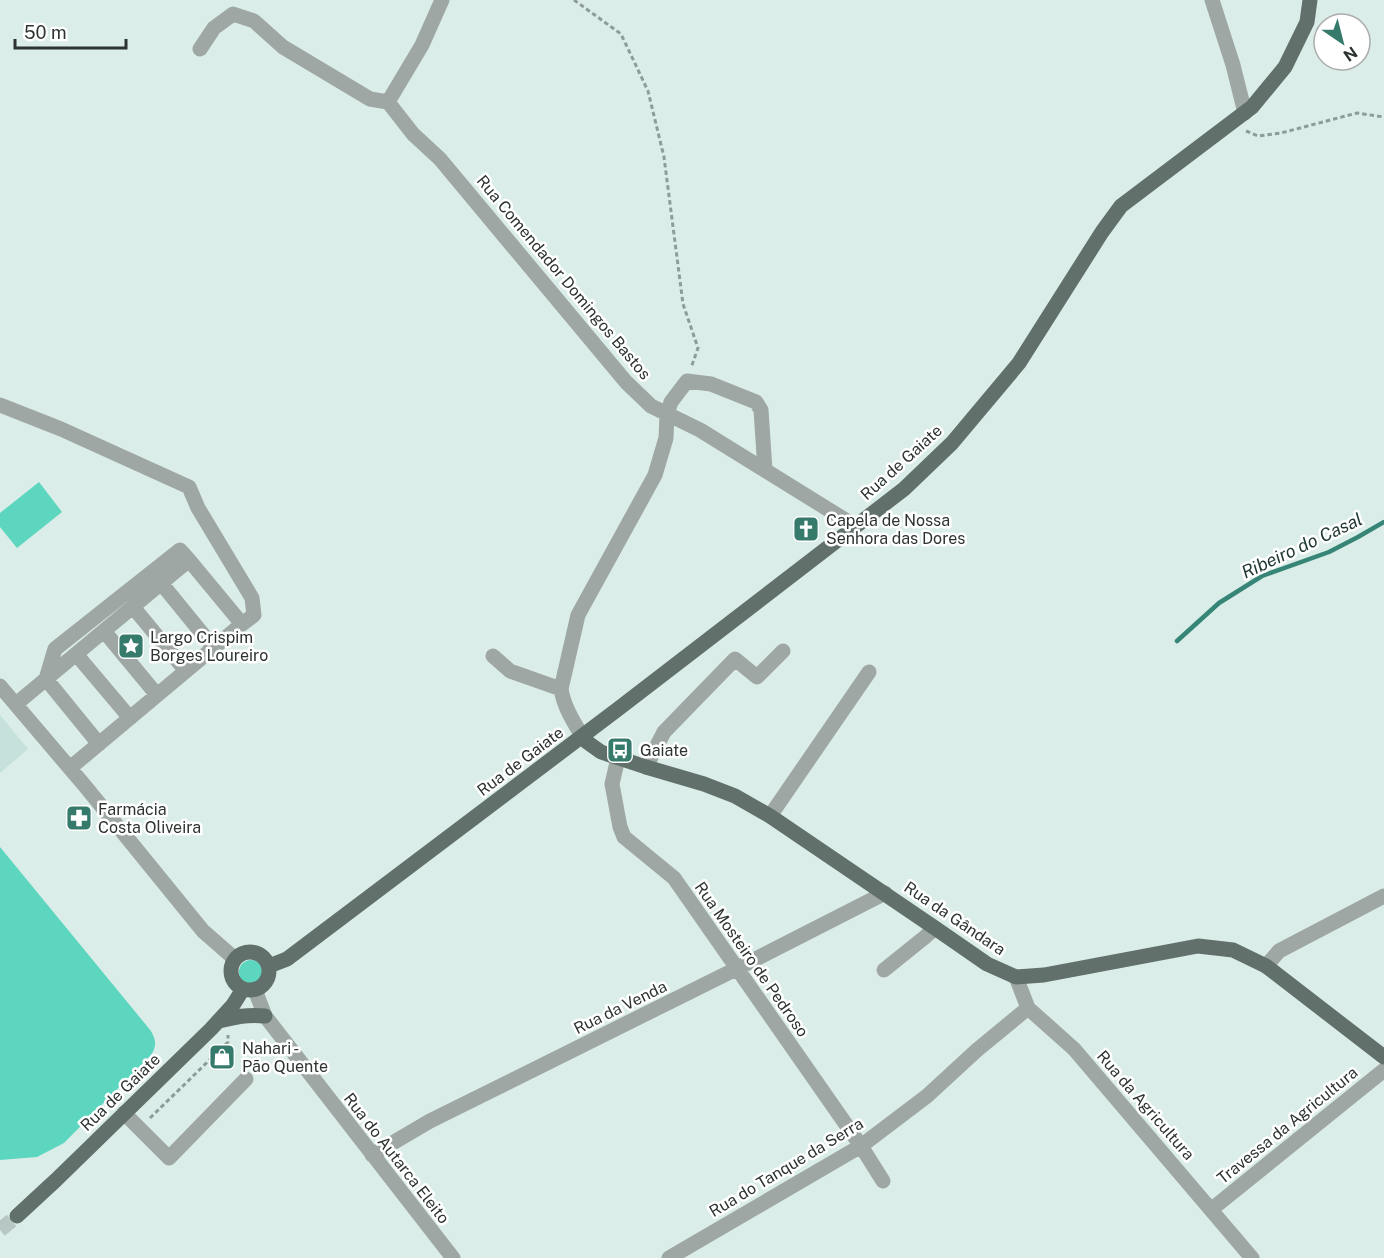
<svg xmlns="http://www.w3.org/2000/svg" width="1384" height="1258" font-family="'Public Sans',sans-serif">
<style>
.built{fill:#c6e1db}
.green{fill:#5dd6bf}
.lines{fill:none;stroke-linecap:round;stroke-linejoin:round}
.stream{stroke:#368577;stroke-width:4.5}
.major-tunnel{stroke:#b7c8c4;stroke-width:15;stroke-dasharray:15 8;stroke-linecap:butt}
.path{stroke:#8e9c99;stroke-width:3;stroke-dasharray:4.5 3;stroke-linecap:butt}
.minor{stroke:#9fa7a4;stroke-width:15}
.major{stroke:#62706c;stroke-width:15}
.labels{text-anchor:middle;stroke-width:5;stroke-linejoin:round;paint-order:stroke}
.street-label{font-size:16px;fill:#2c3332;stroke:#fff}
.poi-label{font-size:16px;fill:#2c3332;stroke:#fff;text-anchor:start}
.water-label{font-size:18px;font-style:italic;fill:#223a35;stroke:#fff}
</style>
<rect width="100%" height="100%" fill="#daede8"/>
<!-- built -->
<path class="built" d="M0,715l28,34 -28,24z"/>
<!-- green -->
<path class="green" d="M39,482l23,30 -45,36 -17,-21v-14z
M0,847l151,184c5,9 6,15 0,24l-87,88 -27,14 -37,3z
M239 972a12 12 0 1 1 24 0a12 12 0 1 1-24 0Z"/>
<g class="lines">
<!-- stream -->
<path class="stream" d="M1177,641l42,-38 43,-27 67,-24 29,-15 26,-15"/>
<!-- major-tunnel -->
<path class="major-tunnel" d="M0,1230l17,-14"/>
<!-- path -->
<path class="path" d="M574,0l47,34 27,57 16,66 19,147 15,44 -7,20
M1246,131l12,5 23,-3 76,-20 27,4
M150,1118l78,-76v-7"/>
<!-- minor -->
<path class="minor" d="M1212,0l21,65 12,48
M200,49l14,-21 19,-14 21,7 29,26 87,52 18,3
M388,102l25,32 27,25 186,223 25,24 49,24 155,96
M388,102l34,-57 20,-45
M0,405l61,24 128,58 9,21 54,90 2,17 -12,9
M161,583l53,65
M133,607l53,64
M104,631l53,64
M76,654l54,64
M493,656l17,15 51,18
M0,686l85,100 118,145 32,28
M16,704l173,-144 53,64 -172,144
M582,736c-9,-15 -18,-29 -21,-47l17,-74 77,-140 11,-37 1,-24 4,-12 16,-21 24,3 45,18 5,8 4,60
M99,744l-53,-65 9,-30 125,-99 9,10
M618,758l-6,26 8,43 4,10 50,41 187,268 22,35
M646,767l18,-35 71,-73 22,18 26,-26
M770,816l99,-144
M1266,966l13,-15 105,-55
M884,970l41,-33 10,-9
M1016,977l12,31 46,41 178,209
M255,990l10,26 188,242
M124,1113l45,45 77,-79
M372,1155l58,-34 306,-152 149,-76
M1212,1209l172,-139
M669,1258l192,-112 66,-50 50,-46 51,-42"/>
<!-- major -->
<path class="major" d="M582,736l5,6 14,10 45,15 58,17 31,12 35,20 165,112 52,36 29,13 28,-2 154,-29 35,4 33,16 118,91
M231 971a19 19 0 1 1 38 0a19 19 0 1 1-38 0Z
M269,966l18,-7 331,-250 286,-220 48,-46 67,-80 83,-131 19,-26 131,-99 33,-40 22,-45 3,-22
M219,1021c16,-4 29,-7 46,-5
M17,1216l39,-36 155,-151 22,-24 10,-16"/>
</g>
<!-- icons -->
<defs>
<symbol id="church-square" viewBox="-11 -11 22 22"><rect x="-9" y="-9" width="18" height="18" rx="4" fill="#367a6c" stroke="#fff"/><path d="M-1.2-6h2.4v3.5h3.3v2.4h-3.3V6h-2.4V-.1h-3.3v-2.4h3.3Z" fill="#fff"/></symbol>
<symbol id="sight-square" viewBox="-11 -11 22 22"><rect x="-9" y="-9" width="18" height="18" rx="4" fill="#367a6c" stroke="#fff"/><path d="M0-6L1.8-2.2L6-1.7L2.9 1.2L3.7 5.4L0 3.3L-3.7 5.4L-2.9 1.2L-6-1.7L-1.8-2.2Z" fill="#fff"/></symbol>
<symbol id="bus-square" viewBox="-11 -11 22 22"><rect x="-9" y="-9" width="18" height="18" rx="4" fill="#367a6c" stroke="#fff"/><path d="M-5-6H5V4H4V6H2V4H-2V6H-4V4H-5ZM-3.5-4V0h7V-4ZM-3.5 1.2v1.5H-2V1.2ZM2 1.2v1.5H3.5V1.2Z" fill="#fff"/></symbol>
<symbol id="pharmacy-square" viewBox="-11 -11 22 22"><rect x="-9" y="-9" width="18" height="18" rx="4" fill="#367a6c" stroke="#fff"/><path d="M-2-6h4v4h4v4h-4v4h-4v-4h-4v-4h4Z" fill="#fff"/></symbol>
<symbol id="shop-square" viewBox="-11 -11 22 22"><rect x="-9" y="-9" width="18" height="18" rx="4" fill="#367a6c" stroke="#fff"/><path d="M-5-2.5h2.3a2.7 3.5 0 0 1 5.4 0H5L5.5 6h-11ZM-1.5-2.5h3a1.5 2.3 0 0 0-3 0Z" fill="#fff"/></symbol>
</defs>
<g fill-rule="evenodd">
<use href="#church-square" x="791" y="514" width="30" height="30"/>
<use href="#sight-square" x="116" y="631" width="30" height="30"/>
<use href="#bus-square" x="605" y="735" width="30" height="30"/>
<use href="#pharmacy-square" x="64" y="803" width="30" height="30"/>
<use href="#shop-square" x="207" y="1042" width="30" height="30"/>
</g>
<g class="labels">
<!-- street labels -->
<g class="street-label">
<text transform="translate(564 277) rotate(50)" y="6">Rua Comendador Domingos Bastos</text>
<text transform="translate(901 462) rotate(-42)" y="6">Rua de Gaiate</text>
<text transform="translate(520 761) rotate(-37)" y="6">Rua de Gaiate</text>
<text transform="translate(955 918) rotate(34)" y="6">Rua da Gândara</text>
<text transform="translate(752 959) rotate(55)" y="6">Rua Mosteiro de Pedroso</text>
<text transform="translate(620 1007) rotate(-26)" y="6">Rua da Venda</text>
<text transform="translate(120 1092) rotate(-44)" y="6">Rua de Gaiate</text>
<text transform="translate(1146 1105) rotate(49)" y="6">Rua da Agricultura</text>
<text transform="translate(1287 1125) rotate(-39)" y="6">Travessa da Agricultura</text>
<text transform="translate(397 1158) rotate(52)" y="6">Rua do Autarca Eleito</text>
<text transform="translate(786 1167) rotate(-31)" y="6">Rua do Tanque da Serra</text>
</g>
<!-- poi labels -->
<g class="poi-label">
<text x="826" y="526">Capela de Nossa<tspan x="826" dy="18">Senhora das Dores</tspan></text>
<text x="150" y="643">Largo Crispim<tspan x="150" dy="18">Borges Loureiro</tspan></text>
<text x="640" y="756">Gaiate</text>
<text x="98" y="815">Farmácia<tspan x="98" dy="18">Costa Oliveira</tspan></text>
<text x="242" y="1054">Nahari -<tspan x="242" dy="18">Pão Quente</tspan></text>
</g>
<!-- water labels -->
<g class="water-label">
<text transform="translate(1302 546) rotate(-25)" y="6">Ribeiro do Casal</text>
</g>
</g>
<!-- north arrow -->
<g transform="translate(1342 42) rotate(145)"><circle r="28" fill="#ffffff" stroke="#abadad" stroke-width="1.5"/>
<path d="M0-4.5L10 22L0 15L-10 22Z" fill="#367a6c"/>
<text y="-9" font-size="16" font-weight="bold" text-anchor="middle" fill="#2c3332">N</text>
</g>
<!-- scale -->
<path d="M15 39v9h111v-9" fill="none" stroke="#2c3332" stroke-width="3"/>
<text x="24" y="39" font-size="18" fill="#2c3332" stroke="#ffffff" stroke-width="4.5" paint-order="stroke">50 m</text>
</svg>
